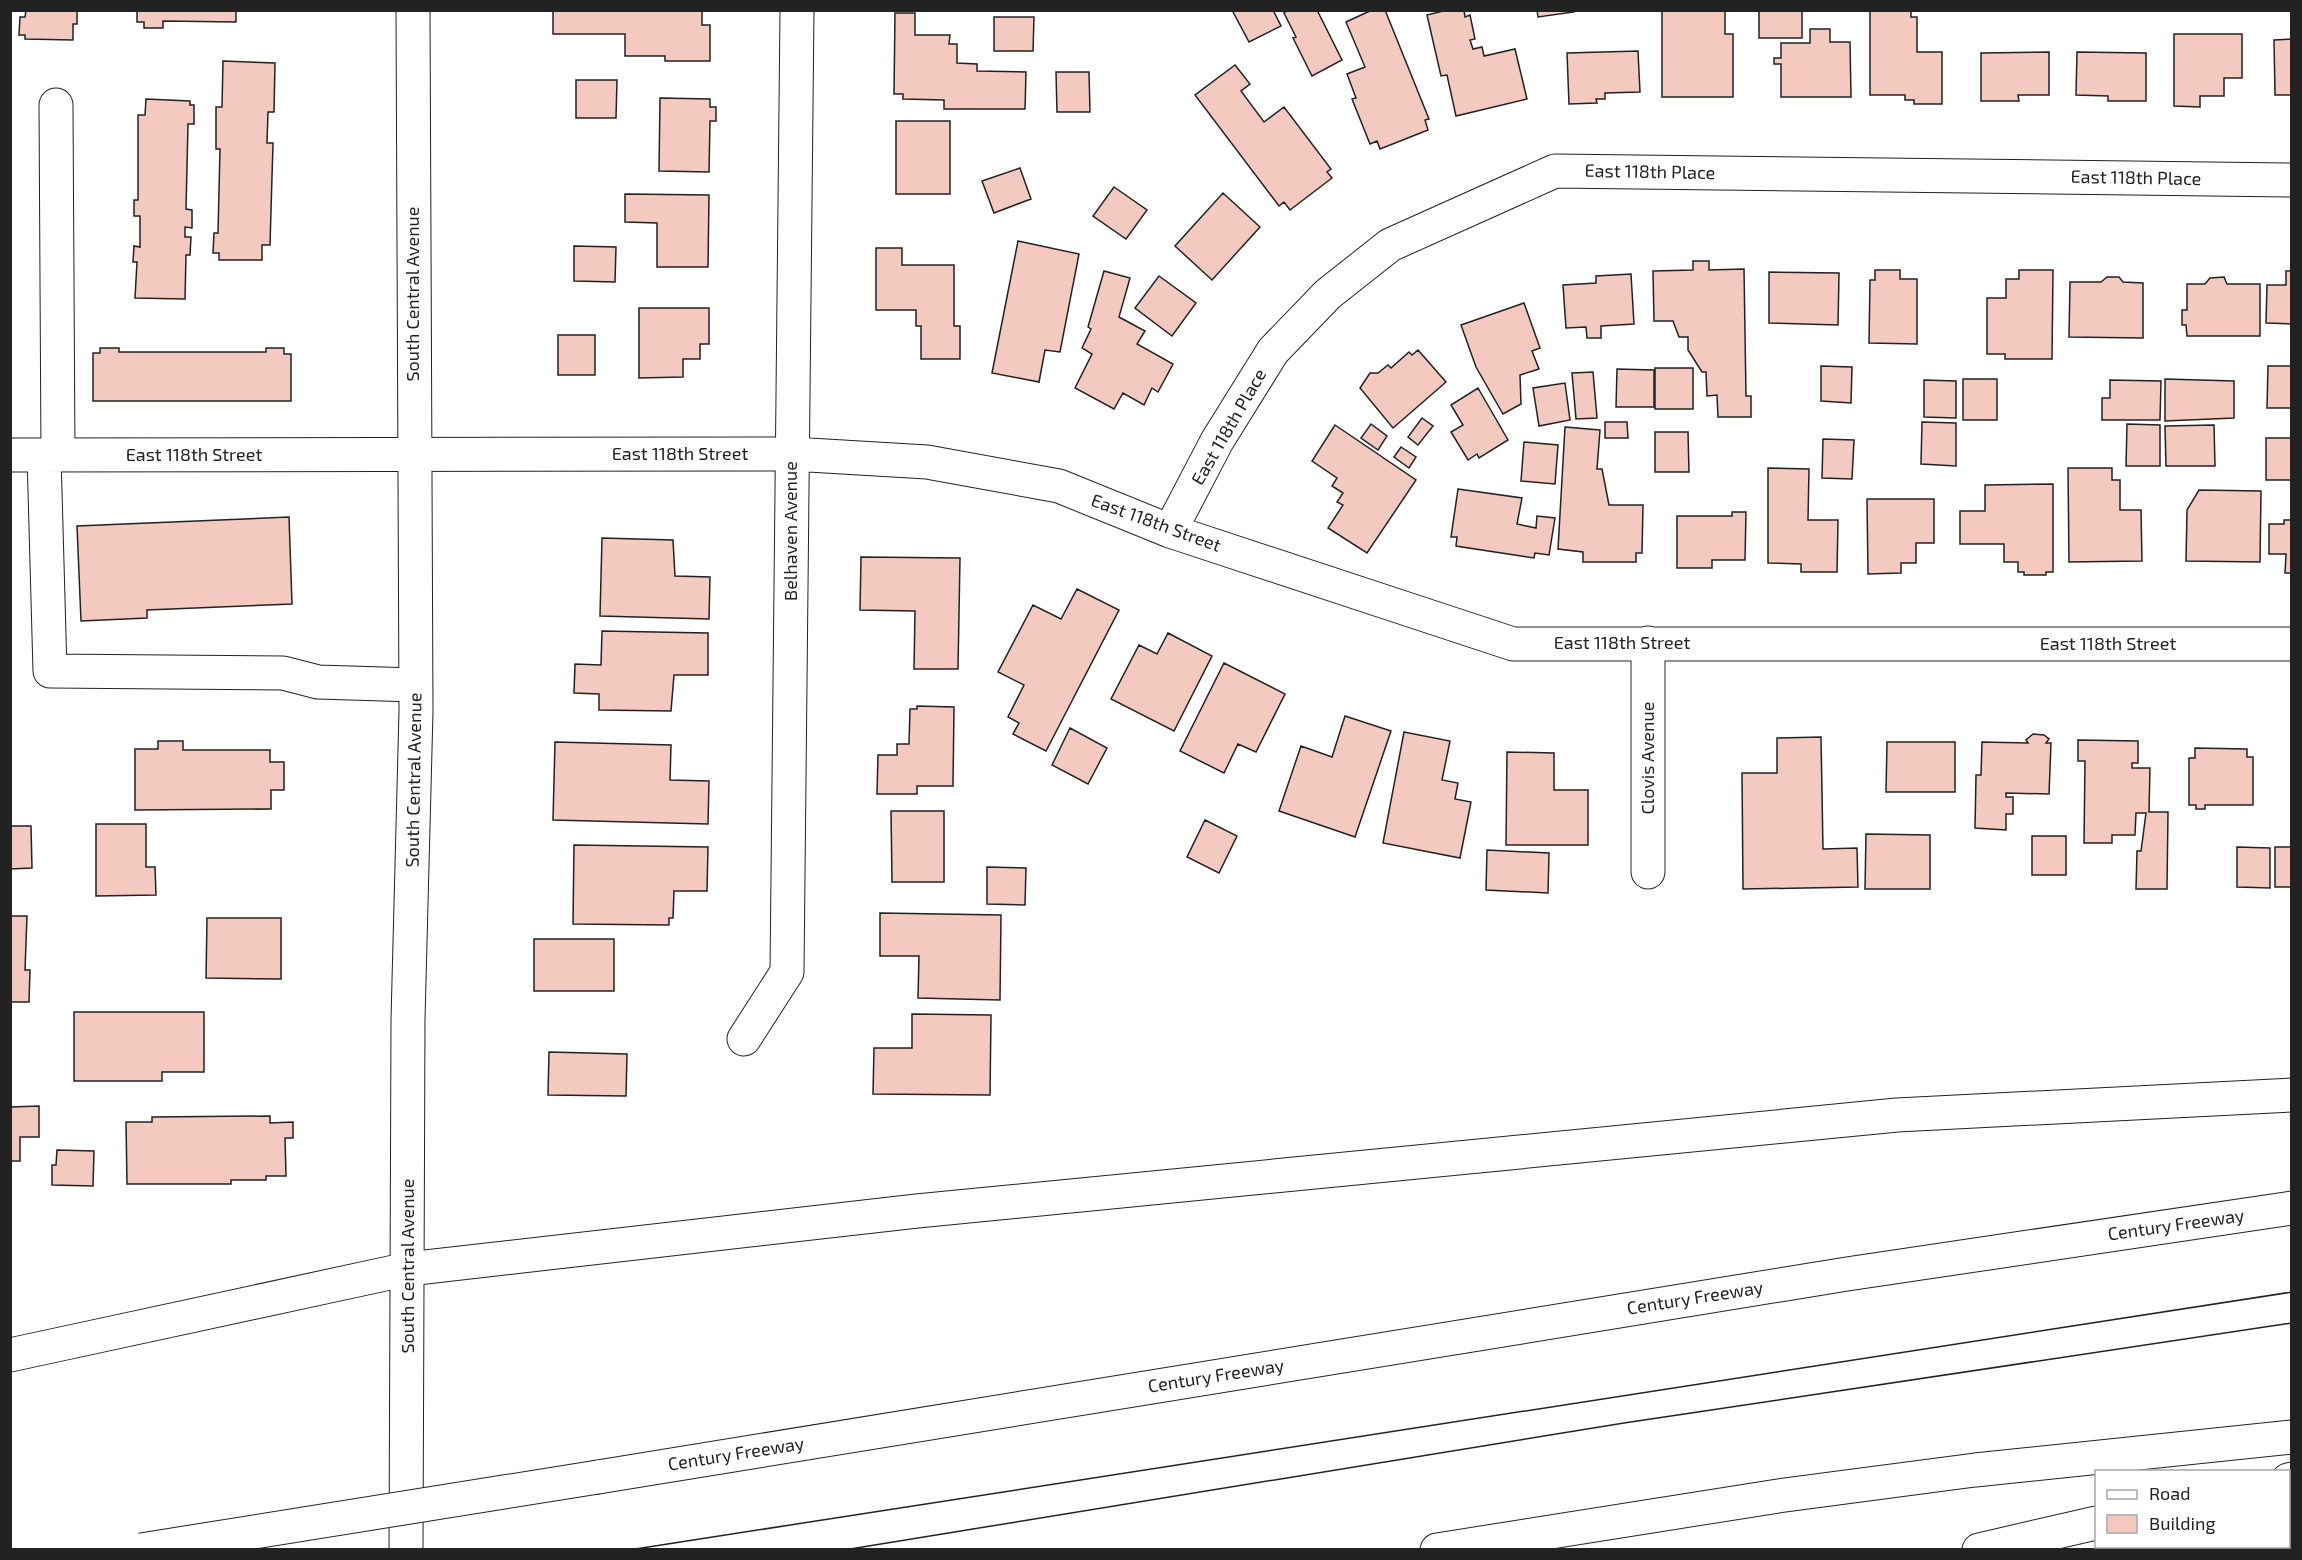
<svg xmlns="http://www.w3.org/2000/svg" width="2302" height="1560" font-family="'Exo 2',sans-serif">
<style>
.building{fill:#f3c9c0;stroke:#222;stroke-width:1.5}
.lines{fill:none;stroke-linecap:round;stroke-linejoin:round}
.minor-casing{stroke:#222;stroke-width:35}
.major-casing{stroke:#222;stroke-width:35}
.highway-casing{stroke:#222;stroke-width:35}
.minor{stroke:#fff;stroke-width:33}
.major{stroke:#fff;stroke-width:33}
.highway{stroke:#fff;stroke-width:33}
.tram{stroke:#222;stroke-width:1.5}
.highway-bridge-casing{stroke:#222;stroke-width:35;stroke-linecap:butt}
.highway-bridge{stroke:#fff;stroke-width:33}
.labels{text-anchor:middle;stroke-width:4.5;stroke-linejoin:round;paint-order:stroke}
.street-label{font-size:18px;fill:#222;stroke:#fff}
</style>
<rect width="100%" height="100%" fill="#fff"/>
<!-- building -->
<path class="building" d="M26,10h51v14h-4v16l-48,-1v-4h-6l1,-18h5z
M137,10h99v12l-73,-1v7h-19v-6h-7z
M553,10h149v15h8v36h-45v-5h-40v-22h-72z
M1232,10h41l8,16 -32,16z
M1288,10h29l25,50 -30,16 -19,-38 3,-1 -12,-24z
M1372,10h13l44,109 -4,1 3,10 -48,19 -3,-8 -7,3 -18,-45 4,-1 -9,-24 18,-7 -19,-45z
M1447,10h17l1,7 5,-2 5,24 -5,1 3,9 9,-2 2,9 31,-7 12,50 -71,17 -9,-41 -6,1 -14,-61z
M1537,10h36l1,2 -36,5z
M1662,10h63v24h8v63h-71z
M1759,10h43v28h-43z
M1870,10h41v7h6v35h25v52h-28v-4h-9v-5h-35z
M895,13h20v22h35l-1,9h8v19l20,1v7l49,1 -1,37h-81v-9l-41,-1v-5h-9z
M994,17h40l-1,34h-39z
M1810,29h20v13h20l1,55h-70v-33h-7v-6h7v-15h29z
M2174,34h68v44h-18v18h-24v11l-26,-1z
M2292,39v56h-17l-1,-55z
M1638,51l2,41 -35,1v6h-9l1,4 -28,1 -2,-51z
M2049,52v43h-31l1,6h-38v-48z
M2077,52l69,1v48h-38v-5l-32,-1z
M223,61l52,2 -1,49h-6l-1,31h6l-3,102h-8v15h-43v-7h-6l1,-20h4l2,-84h-4v-42h6z
M1235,65l15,19 -9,7 23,31 20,-15 47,62 -4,3 5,6 -42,32 -6,-8 -5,4 -84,-111z
M1056,72h33l1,40h-33z
M576,80h41l-1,38h-40z
M660,98l50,1v8h6v14h-6l-1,51 -50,-1z
M146,99l44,2v4h4v19h-6l-2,85 6,1v18l-7,-1v10h6l-1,18h-4l-1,44 -50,-1 2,-36h-4l1,-16 6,1v-31h-6v-16h4v-85h7z
M896,121h54v73h-54z
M1020,168l11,31 -37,14 -12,-32z
M1114,187l33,23 -21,29 -33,-23z
M1223,193l37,34 -48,53 -37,-34z
M625,194l84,1 -1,72h-51v-44l-32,-1z
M1018,241l61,13 -19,98 -15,-2 -6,32 -47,-9z
M574,246l42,1 -1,35 -41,-1z
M876,248h26v17h52v61h6v33h-39v-33h-5v-16h-40z
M1693,261h16v9l35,-1 2,127h5v21h-33l-1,-22 -10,1 -1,-24h-4l-14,-22v-13h-9l-6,-16h-19l-1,-50 40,-1z
M1875,270h25v9h17v65l-48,-1 1,-63h5z
M2019,270h34l-1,89h-47v-5h-18v-56h19v-19h13z
M1104,271l26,7 -11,39 26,14 -8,13 36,20 -15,28 -6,-4 -8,17 -21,-12 -9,16 -39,-21 17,-34 -10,-6 9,-19 -3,-2z
M2286,271h6v53l-26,-1 1,-38h19z
M1769,272l70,1 -1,52 -69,-2z
M1631,274l3,50 -33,2v12h-14l-1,-11 -20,1 -3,-43 33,-2v-7z
M1159,276l37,27 -24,33 -37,-28z
M2107,277h12l4,5 20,1v55l-74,-1 1,-55h31z
M2224,277l3,7h33v52h-73l-1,-11h-4v-15h5v-26h18l5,-6z
M1524,303l16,45 -8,3 7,18 -19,6 1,29 -18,10 -27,-47 -15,-42z
M639,308h70v36h-9v15h-17v18l-44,1z
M558,335h37v40h-37z
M100,348h19v4h147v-4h18v6h7v47h-198v-48h7z
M1418,350l28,32 -53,46 -33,-40 10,-15h8l10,-8 3,3 18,-16 3,3z
M1821,366l31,1 -1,36 -30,-2z
M2268,366h24v42h-25z
M1655,368h38v41h-38z
M1617,369l37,1v37h-38z
M1593,372l4,46 -21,1 -4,-46z
M1963,379h34v41h-34z
M2165,379l69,2v37l-69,3z
M1924,380l32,1v37l-32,-1z
M2110,380l51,1 -1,39h-58v-22h8z
M1565,383l5,37 -31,6 -6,-38z
M1478,388l30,52 -29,18 -2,-4 -9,6 -17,-28 12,-7 -12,-20z
M1422,418l11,8 -15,19 -10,-8z
M1605,422h22l1,16h-23z
M1922,422l34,1v43l-35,-2z
M1371,424l16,12 -9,14 -17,-12z
M2127,424l33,1v41h-34z
M1335,425l81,55 -49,73 -39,-25 15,-23 -6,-3 6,-9 -11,-7 5,-8 -25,-17z
M2214,425l1,41h-49l-1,-40z
M1565,427l35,3 -3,39h5l7,36h34l-1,48h-6v9h-53v-10l-25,-3z
M1655,432h33l1,40h-34z
M2266,438h26v42h-26z
M1823,439l31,1 -2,39 -30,-1z
M1524,442l34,3 -3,39 -34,-3z
M1401,447l15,10 -7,11 -15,-11z
M1768,468l41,1 -1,51h30l-1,52h-36v-8l-33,-1z
M2068,468h44v12h8v30h21l1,51 -73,1z
M2053,484v88h-7v3h-22v-3h-6v-10h-14v-18h-44v-33h25v-26z
M1458,489l64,9 -5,26 19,4 1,-12 18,2 -6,37 -14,-2 -1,5 -78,-12 1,-9h-6z
M2199,490l62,1 -1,71 -74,-1 1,-51z
M1867,499h67v44h-18v20h-15v10l-33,1z
M1732,512h14l-1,48h-33v8h-35v-52h55z
M289,517l3,87 -145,6v8l-66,3 -4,-95z
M2284,520h8v53h-7l1,-19h-17v-30h15z
M602,538l71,2 2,36 35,1 -1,42 -109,-3z
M861,557l99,1 -2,111h-44l1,-58 -55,-1z
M1077,589l42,21 -73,141 -33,-17 6,-11 -11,-6 16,-32 -26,-13 35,-67 28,14z
M602,631l106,2v42h-34l-3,36 -72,-1v-16l-25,-1 1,-29 26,1z
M1168,633l44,23 -38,75 -63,-32 28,-54 18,9z
M1224,663l61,31 -29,58 -18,-8 -14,29 -44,-22z
M917,706l37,1 -1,79h-36v8h-40l1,-39h19v-11h12l1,-35h7z
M1345,716l46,15 -36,106 -76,-26 22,-65 31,11z
M1070,728l37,20 -19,36 -36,-19z
M1404,732l46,9 -8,39 16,3 -3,16 16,3 -11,56 -77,-15z
M2033,734l11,1 5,4 -3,4h5l-2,51 -43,-1v4h7v17h-7v16l-31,-2 1,-53h5l1,-33 46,1 -2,-3z
M1821,737l2,112 34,-1 1,39 -115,2 -1,-116h35v-35z
M2078,740l60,1v22h-6v5h18l-1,44h19l-1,77h-31l1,-38h4l5,-38h-10l-1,22h-23v8h-28l1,-82h-7z
M158,741h25v9h87v12h14v28h-13v19l-136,1v-61h23z
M555,742l116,3 -1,35 39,1 -1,43 -155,-4z
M1887,742h68v50h-69z
M2195,748l52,1v8h6v48h-48v4h-9v-4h-7v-47h6z
M1507,752l47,1v37h34v55h-82z
M891,811h53v71h-52z
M1205,820l32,16 -18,37 -32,-16z
M96,824h50v43h9l1,28 -60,1z
M10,826h21l1,42 -22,1z
M1866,834l64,1v54h-65z
M2032,836h34v39h-34z
M574,845l134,2 -1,44h-33l-1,27h-4v7l-96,-1z
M2237,847l33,1v40l-33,-1z
M2275,847h17v40h-17z
M1487,850l62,3 -1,40 -62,-3z
M987,867l39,1 -1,37 -38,-1z
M880,913l121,2 -1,85 -82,-2 1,-42h-39z
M10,916h17l-2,54h5l-1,32h-19z
M207,918h74v61l-75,-1z
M534,939h80v52h-80z
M74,1012h130v60h-42v9h-88z
M912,1014l79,1 -1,80 -117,-1 1,-46h38z
M549,1052l78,2 -1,42 -78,-1z
M39,1106v31h-19v24h-10v-54z
M270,1116v7l23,-1v16h-8l1,38h-20v4h-35v4h-104l-1,-62h26v-5z
M57,1150l37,1 -1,35 -41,-1v-20h4z"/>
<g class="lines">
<defs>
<path id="minor" d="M56,105l2,350
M10,455l782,-1 135,8 132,24 111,45 343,113h779
M44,455l6,216 233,2 35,9 97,3
M1170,531l47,-90 56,-90 55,-57 62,-49 165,-74 737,9
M1648,872v-229
M744,1039l43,-67 10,-962"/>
<path id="major" d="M406,1550l2,-530 8,-309 -3,-701"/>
<path id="highway" d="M10,1355l398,-86 509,-58 980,-96 395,-20
M598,1477l1249,-203 445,-66
M2288,1480l4,-1
M1437,1550l341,-54 197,-26 317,-33
M1979,1550l117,-27"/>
</defs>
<!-- minor casing -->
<use href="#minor" class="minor-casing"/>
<!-- major casing -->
<use href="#major" class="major-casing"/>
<!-- highway casing -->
<use href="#highway" class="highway-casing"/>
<!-- minor -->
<use href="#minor" class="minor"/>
<!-- major -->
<use href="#major" class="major"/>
<!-- highway -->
<use href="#highway" class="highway"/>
<!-- tram -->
<path class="tram" d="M629,1550l1663,-258
M844,1550l780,-127 668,-100"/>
<defs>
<path id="highway-bridge" d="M141,1550l457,-73"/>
</defs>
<!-- highway-bridge casing -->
<use href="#highway-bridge" class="highway-bridge-casing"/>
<!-- highway-bridge -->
<use href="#highway-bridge" class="highway-bridge"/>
</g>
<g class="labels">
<!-- street labels -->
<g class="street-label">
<text transform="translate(1650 172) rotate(1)" y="6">East 118th Place</text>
<text transform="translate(2136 178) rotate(1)" y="6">East 118th Place</text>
<text transform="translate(413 294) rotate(-90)" y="6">South Central Avenue</text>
<text transform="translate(1229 427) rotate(-60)" y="6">East 118th Place</text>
<text x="680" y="460">East 118th Street</text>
<text x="194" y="461">East 118th Street</text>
<text transform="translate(1156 523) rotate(20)" y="6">East 118th Street</text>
<text transform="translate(791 531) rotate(-90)" y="6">Belhaven Avenue</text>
<text x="1622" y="649">East 118th Street</text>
<text x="2108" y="650">East 118th Street</text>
<text transform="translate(1648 758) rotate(-90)" y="6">Clovis Avenue</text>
<text transform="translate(414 780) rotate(-89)" y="6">South Central Avenue</text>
<text transform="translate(2176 1225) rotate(-8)" y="6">Century Freeway</text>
<text transform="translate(408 1266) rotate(-90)" y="6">South Central Avenue</text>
<text transform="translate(1695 1298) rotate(-9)" y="6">Century Freeway</text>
<text transform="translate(1216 1376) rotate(-9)" y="6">Century Freeway</text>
<text transform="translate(736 1454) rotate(-9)" y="6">Century Freeway</text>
</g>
</g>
<!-- border -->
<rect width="2302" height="1560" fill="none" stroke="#222222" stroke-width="24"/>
<!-- legend -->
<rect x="2095" y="1470" width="195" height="78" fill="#ffffff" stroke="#a7a7a7" stroke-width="1.5"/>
<rect x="2107" y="1490" width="30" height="9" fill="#ffffff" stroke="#a7a7a7" stroke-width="1.5"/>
<text x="2149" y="1500" font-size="18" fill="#222222">Road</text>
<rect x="2107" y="1515" width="30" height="18" fill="#f3c9c0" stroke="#a7a7a7" stroke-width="1.5"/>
<text x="2149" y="1530" font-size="18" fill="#222222">Building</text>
</svg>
